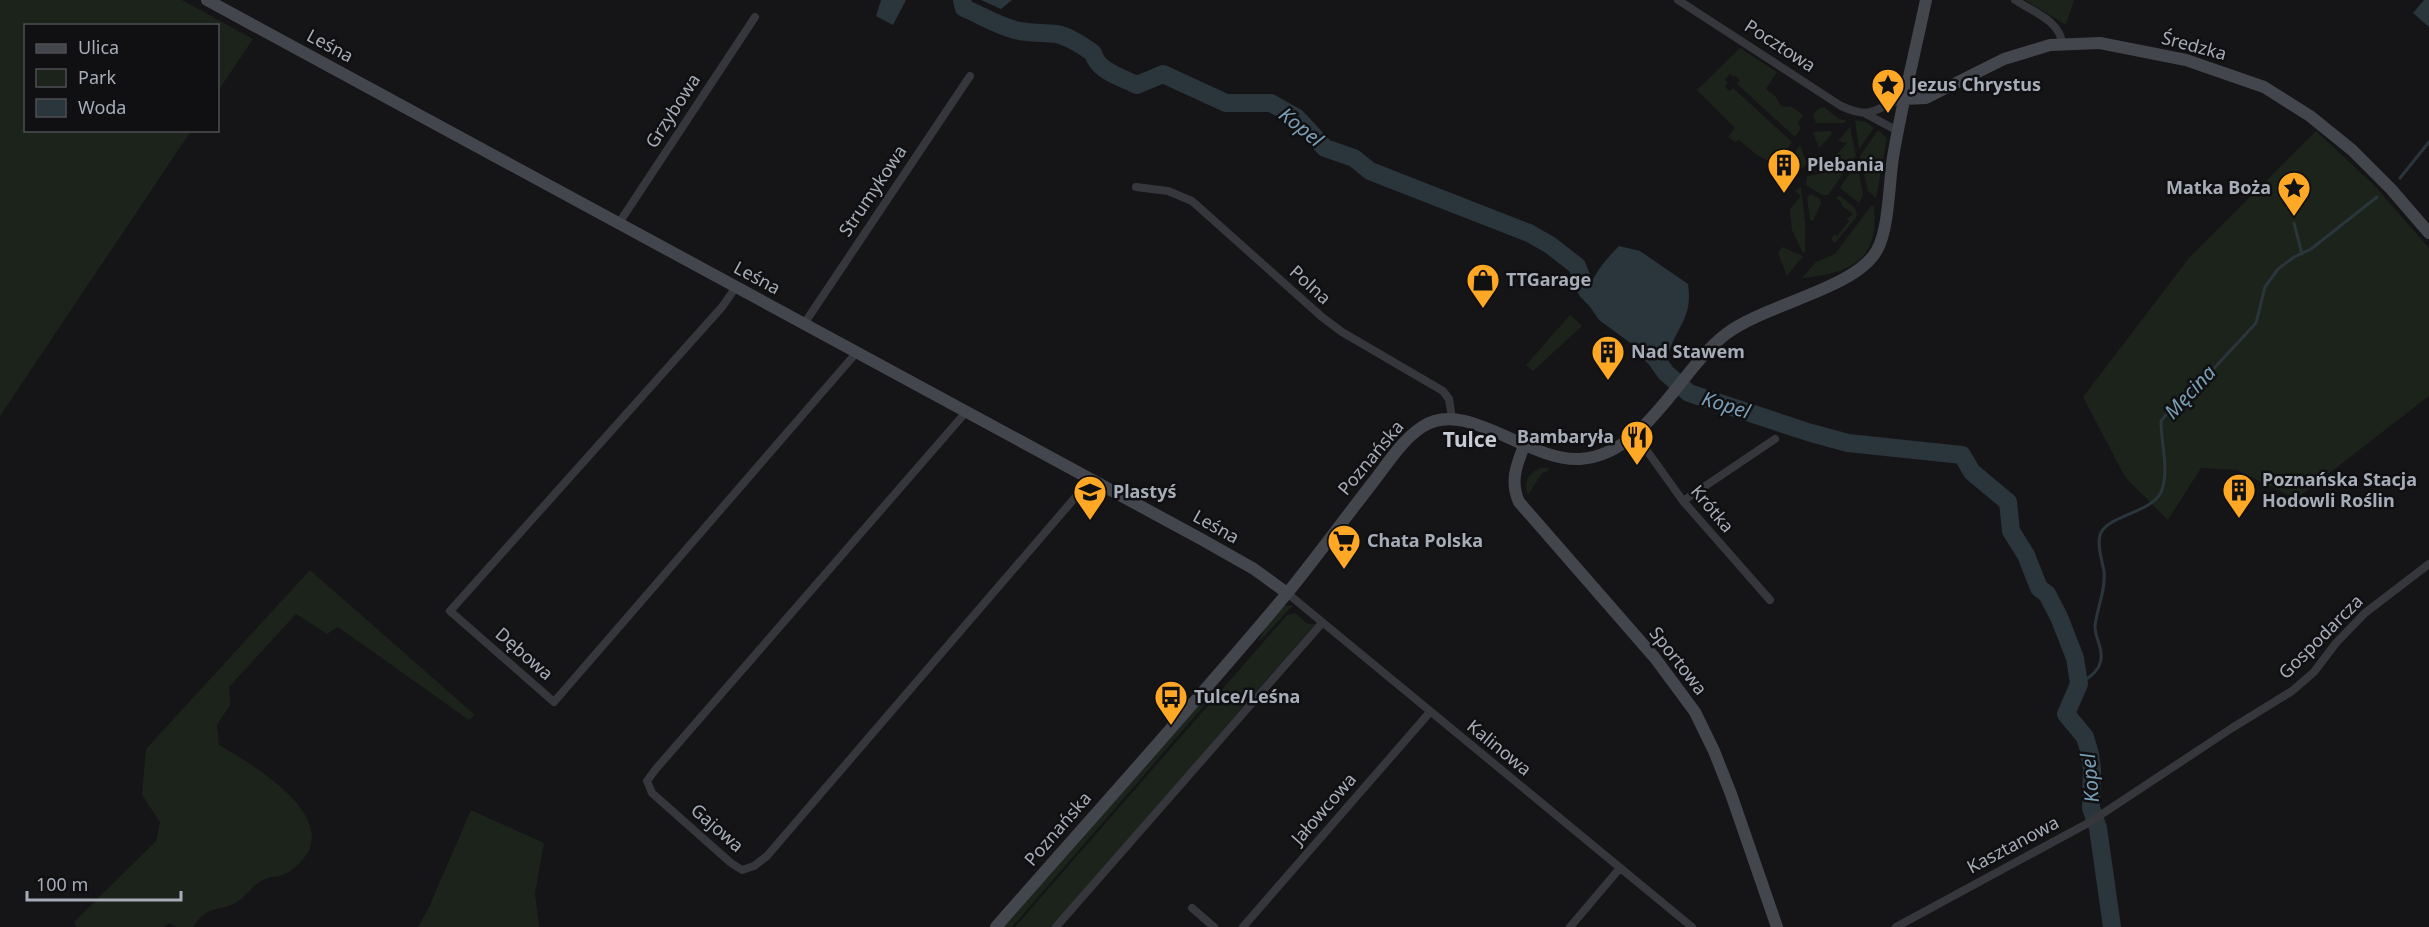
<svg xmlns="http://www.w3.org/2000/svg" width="2429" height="927" font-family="'Noto Sans',sans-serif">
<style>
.green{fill:#1b231b}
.water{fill:#2a353c}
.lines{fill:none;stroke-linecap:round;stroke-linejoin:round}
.stream{stroke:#2a353c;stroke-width:3}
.river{stroke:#2a353c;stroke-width:18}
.street{stroke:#36373d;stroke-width:8}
.secondary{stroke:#44464d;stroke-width:12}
.labels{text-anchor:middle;stroke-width:5;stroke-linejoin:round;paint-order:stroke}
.street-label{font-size:18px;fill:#a6adb8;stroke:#101012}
.poi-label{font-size:18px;font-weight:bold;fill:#a6adb8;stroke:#101012;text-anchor:start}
.water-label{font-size:20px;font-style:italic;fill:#7a9eb6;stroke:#101012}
.quarter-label{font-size:21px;font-weight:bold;fill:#c7ccd4;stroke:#101012}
</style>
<rect width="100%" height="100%" fill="#151517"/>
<!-- green -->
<path class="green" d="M0,0h182l71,39 -35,52v-65h-192v104l165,1 -191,285z
M2025,0h49l-8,25z
M1740,48l37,24 -11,17 10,8 5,9 11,1 11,8 -5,8 3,5 -6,9 -59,-54 4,-2 -4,-5 -2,1 -4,-3 -5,5 3,4 -3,3 4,5 4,-3 59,54 -16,23 -19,-10 -18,-15 -4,2 -7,-5 7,-9 -38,-38z
M1891,78l6,5 -1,8 -12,3 1,-5 -3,-1 -7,6 4,-13 6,-3z
M1824,107l15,12 7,1 -2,3h-28l-3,-8 5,-6z
M1855,120l11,2 8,6 -15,21z
M1850,127l6,29 -28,39h-6l-16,-10 1,-9 12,-2 28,-31 -9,-2z
M1878,130l9,8 -11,60 -8,-7 -8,-35z
M1830,131l2,3 -13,14 -6,-16z
M2316,131l58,54 55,63v148l-133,103 -59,-29 -36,-2 -33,52 -43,-43 -42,-80 106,-139z
M1800,145l7,19 -8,6 -8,-7v-5z
M1857,162l6,33 -4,8 -19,-15z
M1801,187l4,36v30l-3,-2 -10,-21 -2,-21 11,-13 -6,-5z
M1811,194l9,5 1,4 -8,18 -3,-1 -3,-23z
M1840,196l15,12 2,8 -22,27 -4,-4 4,-5 2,2 12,-15 -2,-2 6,-5 -12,-9 1,-2 -6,-5z
M1871,206h3c6,54 -23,67 -72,72l14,-16 19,-8z
M1782,247l21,9 -16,20 -9,-23z
M1570,315l12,11 -49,45 -7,-6z
M1541,468h8l-1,3 -6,2 -14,22c-5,-13 0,-22 13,-27z
M310,570l165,145 -6,5 -131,-93 -11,7 -31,-20 -67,73 1,18 -13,20 2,20c36,21 138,80 70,127 -7,5 -18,4 -26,8 -11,5 -17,18 -28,23 -20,10 -26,1 -42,24h-16l-8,-4 -5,4h-88l-2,-5 82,-81 4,-19 -18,-27 4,-46z
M1293,605l-33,36 -1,-1 6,-14 19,-20z
M1295,613l13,11h7l-264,303h-36l272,-312z
M1206,692l4,7 -198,228h-8z
M471,810l73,33 -9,50 4,34h-121l11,-20z"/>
<!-- water -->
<path class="water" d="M881,0h25l-13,25 -17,-9z
M981,0h31l-11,9z
M2424,0h5v27l-16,-14z
M1619,246l21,5 48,33c5,35 -11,41 -20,71l-12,4 -5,-1 -52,-38 -15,-22c8,-21 19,-36 35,-52z"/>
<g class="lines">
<!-- stream -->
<path class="stream" d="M2400,178l29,-36
M2294,223l8,31
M2079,684c17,-10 27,-20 20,-40 -2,-7 -4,-11 -4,-18 2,-18 11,-36 9,-55 -2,-11 -7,-24 -4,-36 6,-20 54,-22 62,-45 7,-23 -1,-46 -1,-69l12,-15 32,-28 51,-55 9,-36 13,-18 16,-12 17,-8 66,-52"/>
<!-- river -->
<path class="river" d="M962,0l2,8c19,8 30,16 51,22 13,3 28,3 41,4 13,2 27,12 37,19 4,18 30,25 44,32l26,-11 63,29h45l25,14 29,31 29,10 16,13 159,62 21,12 27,21 10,25 16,16
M1640,343l16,16 10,14 23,20 122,40 37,10 114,12 10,17 36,30 3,29 15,24 13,33 8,6 12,23 16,41 4,26 -13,30 19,23 5,17 2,15 -1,39 7,20 14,99"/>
<!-- street -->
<path class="street" d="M1678,0l163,106c33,15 33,1 63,-7
M2015,0c17,11 45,21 47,43
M1866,114l32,17
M1136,187l32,4 24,10 130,116 20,15 101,59 6,8 3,19
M619,223l136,-206
M736,287l-14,20 -272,304 104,91 303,-350
M804,324l166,-248
M966,412l-311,358 -8,11 5,12 79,70 11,7 12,-4 13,-10 324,-377
M1635,434l48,67 87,99
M1683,501l92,-62
M1287,593l405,334
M1192,908l22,19
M1056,927l266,-304
M1243,927l187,-215
M1570,927l50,-59
M1896,927l194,-105 142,-94 60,-37 22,-19 22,-29 29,-30 64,-49"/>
<!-- secondary -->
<path class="secondary" d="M207,0l994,539 53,30 33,24
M1904,99l22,-1 78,-39 46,-14 50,-2 86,17 78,27 46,29 42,34 39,39 38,44
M1524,446c-8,20 -14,36 -5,56l136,156 40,54 19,39 17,43 46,133
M996,927c98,-112 198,-222 293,-336 29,-36 56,-73 85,-110 14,-18 28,-41 48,-54 44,-30 106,35 158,32 66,-4 99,-89 146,-125 39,-30 130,-45 151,-84 12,-21 12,-67 16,-93 9,-53 22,-105 33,-157"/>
</g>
<!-- icons -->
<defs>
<symbol id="sight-pin" viewBox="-11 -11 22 30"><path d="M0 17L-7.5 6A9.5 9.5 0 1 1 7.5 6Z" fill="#ffa825" stroke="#101012"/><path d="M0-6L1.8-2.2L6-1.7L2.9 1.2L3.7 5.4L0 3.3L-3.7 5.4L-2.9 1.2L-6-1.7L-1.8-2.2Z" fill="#111"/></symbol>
<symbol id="building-pin" viewBox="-11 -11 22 30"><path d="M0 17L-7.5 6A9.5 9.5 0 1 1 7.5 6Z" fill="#ffa825" stroke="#101012"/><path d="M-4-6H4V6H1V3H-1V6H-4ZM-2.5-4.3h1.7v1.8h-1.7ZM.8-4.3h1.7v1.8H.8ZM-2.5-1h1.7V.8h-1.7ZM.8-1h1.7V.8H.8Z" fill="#111"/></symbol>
<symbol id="shop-pin" viewBox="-11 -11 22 30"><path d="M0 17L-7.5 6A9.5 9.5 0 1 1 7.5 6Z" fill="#ffa825" stroke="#101012"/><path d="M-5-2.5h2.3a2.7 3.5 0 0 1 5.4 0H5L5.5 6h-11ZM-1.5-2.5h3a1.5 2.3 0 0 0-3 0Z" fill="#111"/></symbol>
<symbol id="restaurant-pin" viewBox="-11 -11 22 30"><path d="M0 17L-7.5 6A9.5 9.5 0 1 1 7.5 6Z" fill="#ffa825" stroke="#101012"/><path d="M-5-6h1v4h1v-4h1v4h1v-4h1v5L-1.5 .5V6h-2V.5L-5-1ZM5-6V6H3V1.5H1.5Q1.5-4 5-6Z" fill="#111"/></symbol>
<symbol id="school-pin" viewBox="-11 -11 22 30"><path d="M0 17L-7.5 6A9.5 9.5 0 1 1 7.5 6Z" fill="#ffa825" stroke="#101012"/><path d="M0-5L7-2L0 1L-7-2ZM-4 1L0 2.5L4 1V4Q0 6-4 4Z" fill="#111"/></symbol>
<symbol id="supermarket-pin" viewBox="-11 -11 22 30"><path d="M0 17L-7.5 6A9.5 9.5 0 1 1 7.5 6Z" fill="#ffa825" stroke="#101012"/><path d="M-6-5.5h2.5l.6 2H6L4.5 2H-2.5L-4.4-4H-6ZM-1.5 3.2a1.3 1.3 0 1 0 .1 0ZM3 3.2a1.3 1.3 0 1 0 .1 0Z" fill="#111"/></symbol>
<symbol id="bus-pin" viewBox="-11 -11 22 30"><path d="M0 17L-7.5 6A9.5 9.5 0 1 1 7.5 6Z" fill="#ffa825" stroke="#101012"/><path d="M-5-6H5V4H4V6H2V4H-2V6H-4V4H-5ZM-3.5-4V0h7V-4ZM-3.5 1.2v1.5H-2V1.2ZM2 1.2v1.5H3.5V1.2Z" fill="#111"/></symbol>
</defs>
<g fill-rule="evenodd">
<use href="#sight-pin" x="1869" y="66" width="38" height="52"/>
<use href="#building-pin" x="1765" y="146" width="38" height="52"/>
<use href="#sight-pin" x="2275" y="169" width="38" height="52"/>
<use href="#shop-pin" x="1464" y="261" width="38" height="52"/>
<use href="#building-pin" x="1589" y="333" width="38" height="52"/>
<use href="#restaurant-pin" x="1618" y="418" width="38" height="52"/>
<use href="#building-pin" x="2220" y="471" width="38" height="52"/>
<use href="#school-pin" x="1071" y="473" width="38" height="52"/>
<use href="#supermarket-pin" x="1325" y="522" width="38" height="52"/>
<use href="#bus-pin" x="1152" y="678" width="38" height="52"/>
</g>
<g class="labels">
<!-- street labels -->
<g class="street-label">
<text transform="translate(330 46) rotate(28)" y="6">Leśna</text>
<text transform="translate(1780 46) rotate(33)" y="6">Pocztowa</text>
<text transform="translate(2194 46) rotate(15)" y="6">Średzka</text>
<text transform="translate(673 111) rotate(-57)" y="6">Grzybowa</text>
<text transform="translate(873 191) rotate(-56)" y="6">Strumykowa</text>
<text transform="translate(757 278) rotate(28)" y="6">Leśna</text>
<text transform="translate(1310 285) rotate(42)" y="6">Polna</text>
<text transform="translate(1371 458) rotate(-50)" y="6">Poznańska</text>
<text transform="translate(1712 509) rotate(50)" y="6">Krótka</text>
<text transform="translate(1216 527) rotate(29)" y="6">Leśna</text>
<text transform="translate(2321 637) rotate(-45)" y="6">Gospodarcza</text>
<text transform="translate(524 654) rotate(41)" y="6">Dębowa</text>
<text transform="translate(1678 661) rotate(52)" y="6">Sportowa</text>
<text transform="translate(1499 748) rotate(39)" y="6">Kalinowa</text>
<text transform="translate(1324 809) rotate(-49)" y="6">Jałowcowa</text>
<text transform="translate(717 828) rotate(41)" y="6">Gajowa</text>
<text transform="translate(1058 829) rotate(-49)" y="6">Poznańska</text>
<text transform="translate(2013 845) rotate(-28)" y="6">Kasztanowa</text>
</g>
<!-- poi labels -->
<g class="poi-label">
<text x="1911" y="91">Jezus Chrystus</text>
<text x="1807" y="171">Plebania</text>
<text x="2271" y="194" text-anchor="end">Matka Boża</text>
<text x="1506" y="286">TTGarage</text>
<text x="1631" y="358">Nad Stawem</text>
<text x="1614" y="443" text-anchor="end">Bambaryła</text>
<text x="2262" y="486">Poznańska Stacja<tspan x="2262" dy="21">Hodowli Roślin</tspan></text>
<text x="1113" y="498">Plastyś</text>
<text x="1367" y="547">Chata Polska</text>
<text x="1194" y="703">Tulce/Leśna</text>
</g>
<!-- water labels -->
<g class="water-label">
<text transform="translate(1301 127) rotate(39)" y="7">Kopel</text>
<text transform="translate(2190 392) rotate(-47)" y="7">Męcina</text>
<text transform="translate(1726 405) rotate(17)" y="7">Kopel</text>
<text transform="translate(2090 778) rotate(-95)" y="7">Kopel</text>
</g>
<!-- quarter labels -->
<g class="quarter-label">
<text x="1470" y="447">Tulce</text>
</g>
</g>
<!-- legend -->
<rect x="24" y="24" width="195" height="108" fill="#101012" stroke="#4c4f54" stroke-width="1.5"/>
<rect x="36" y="44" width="30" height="9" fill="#44464d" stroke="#4c4f54" stroke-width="1.5"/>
<text x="78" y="54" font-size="18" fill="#a6adb8">Ulica</text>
<rect x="36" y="69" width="30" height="18" fill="#1b231b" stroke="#4c4f54" stroke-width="1.5"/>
<text x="78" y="84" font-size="18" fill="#a6adb8">Park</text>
<rect x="36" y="99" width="30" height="18" fill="#2a353c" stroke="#4c4f54" stroke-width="1.5"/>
<text x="78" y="114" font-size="18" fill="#a6adb8">Woda</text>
<!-- scale -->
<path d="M27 891v9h154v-9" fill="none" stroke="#a6adb8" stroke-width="3"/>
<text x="36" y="891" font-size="18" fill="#a6adb8" stroke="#101012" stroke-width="4.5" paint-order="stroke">100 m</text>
</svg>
